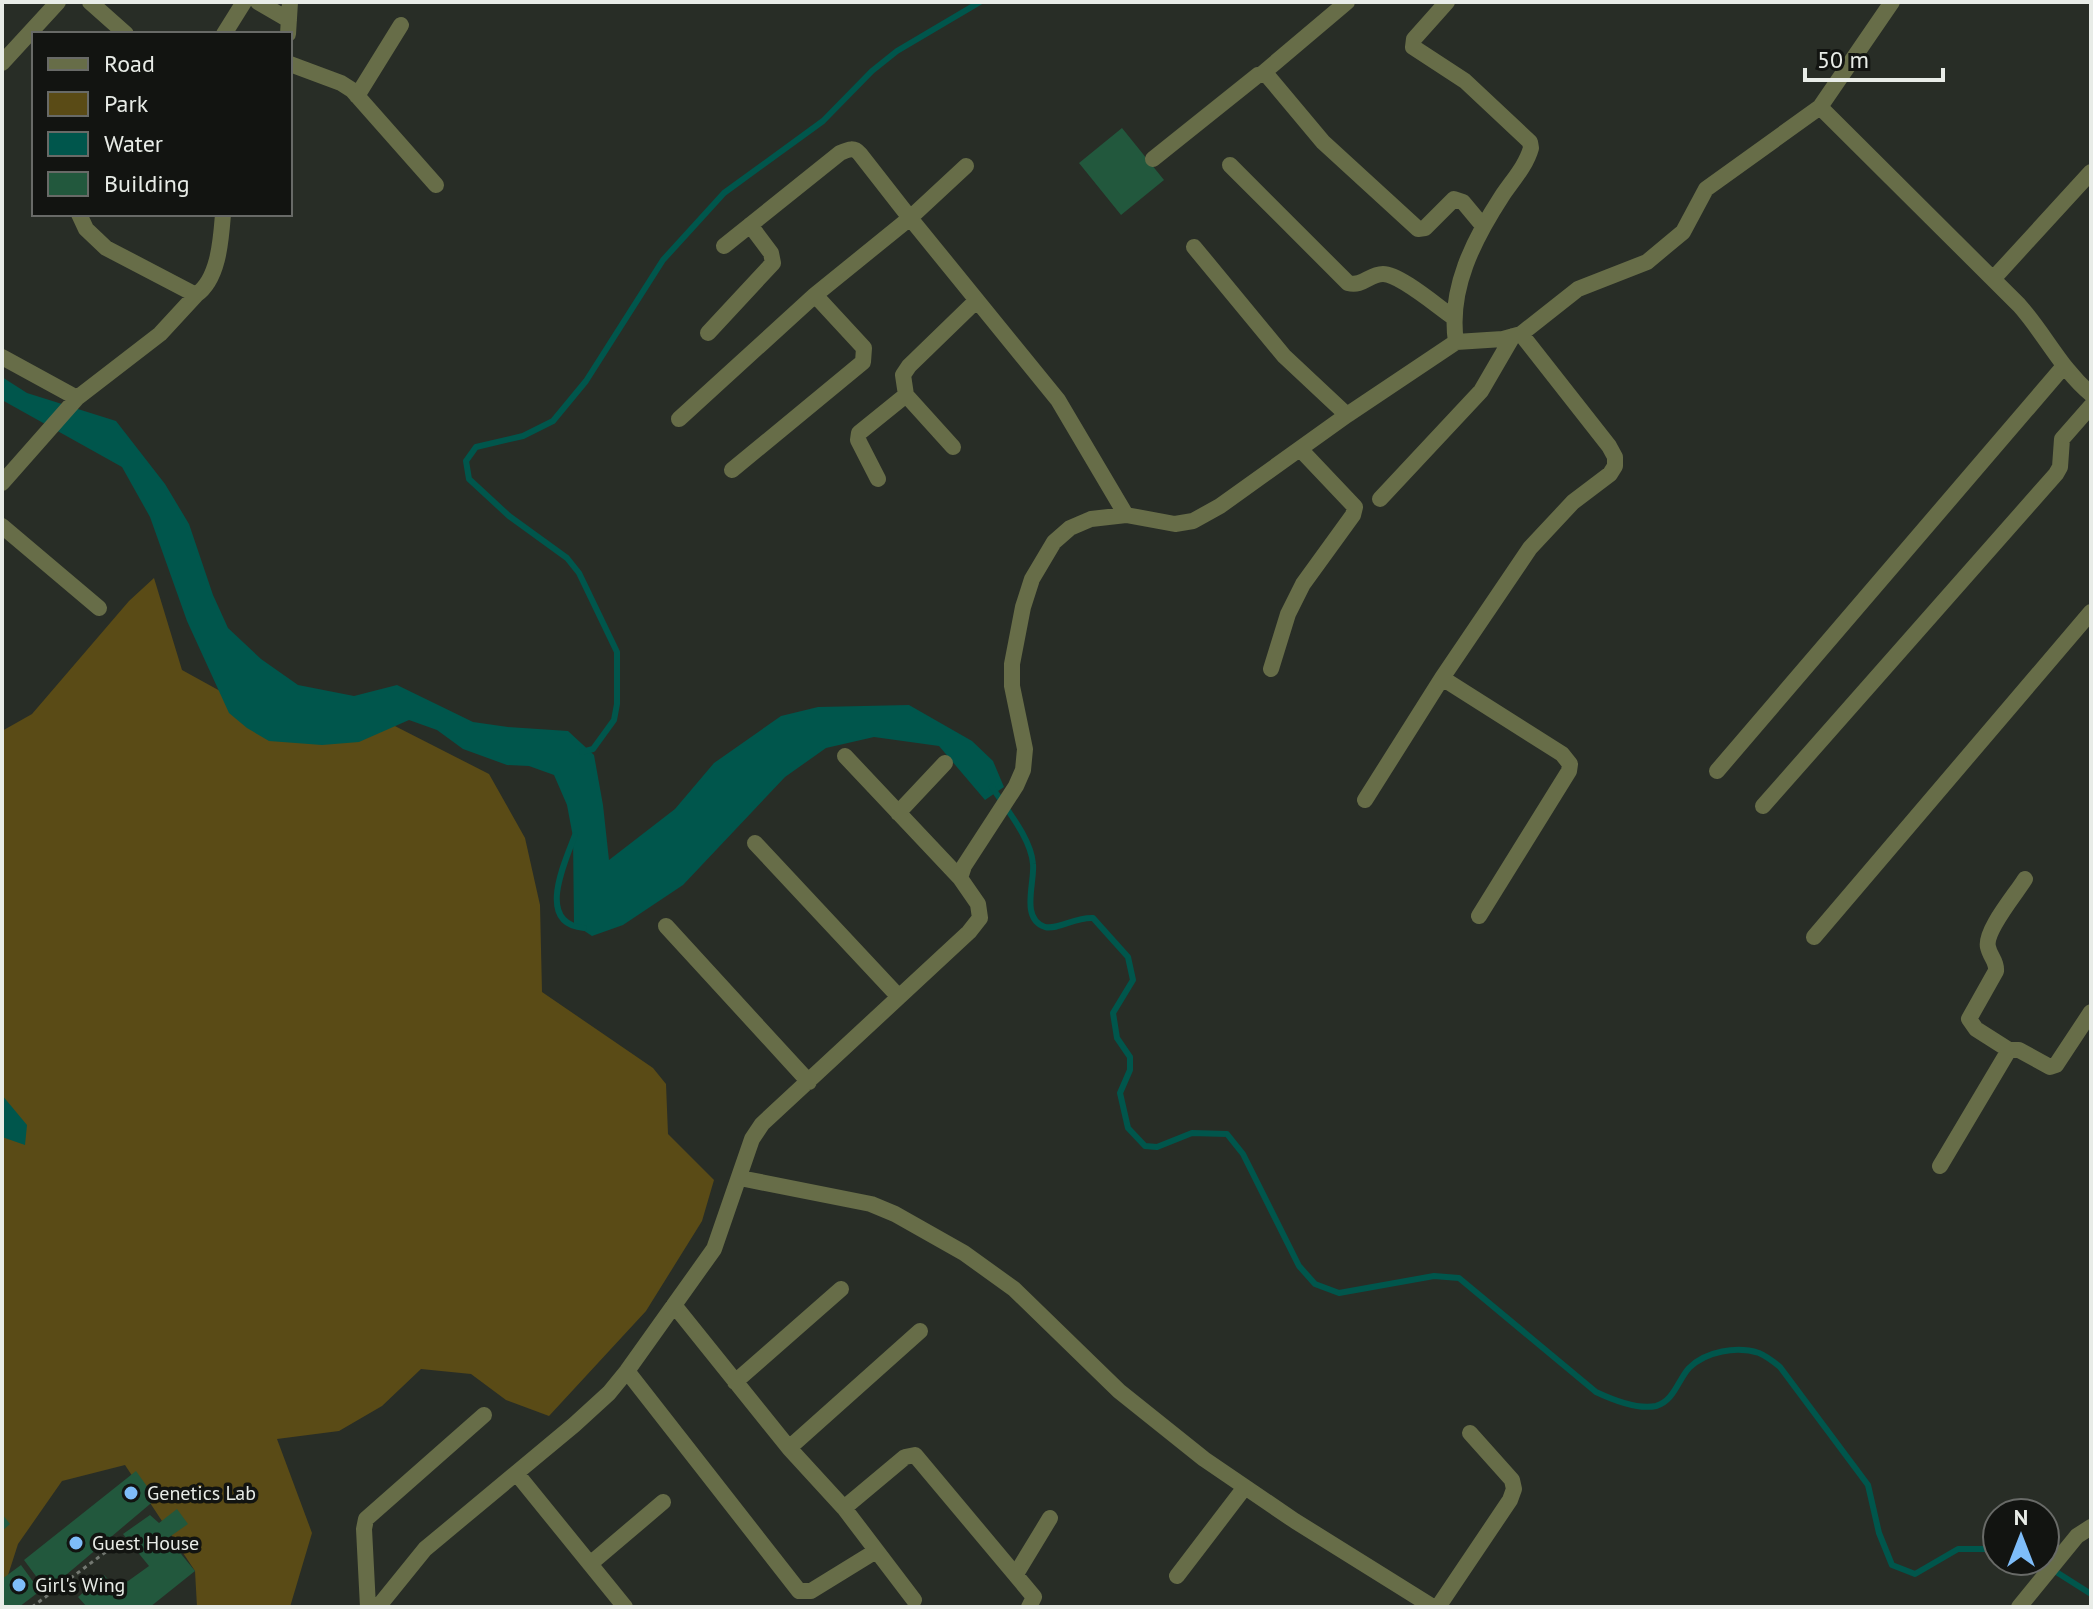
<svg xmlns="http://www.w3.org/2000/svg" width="2093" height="1609" font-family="'PT Sans',sans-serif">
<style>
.green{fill:#5a4b16}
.water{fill:#00564c}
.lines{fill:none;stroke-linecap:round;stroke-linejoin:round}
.stream{stroke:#00564c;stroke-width:6}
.building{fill:#22583d}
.path{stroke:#737871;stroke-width:3;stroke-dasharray:4 4;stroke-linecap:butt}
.minor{stroke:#676d48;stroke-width:16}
.poi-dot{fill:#7ebdf9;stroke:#121411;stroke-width:3}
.labels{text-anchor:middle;stroke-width:7;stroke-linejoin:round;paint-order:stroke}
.poi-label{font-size:20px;fill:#e8ece7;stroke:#121411;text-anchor:start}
</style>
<rect width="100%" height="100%" fill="#282d26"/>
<!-- green -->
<path class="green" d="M154,578l28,92 49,27 156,25 102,52 36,64 15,67 2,87 111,76 13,16 2,50 46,46 -12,41 -56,90 -97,105 -43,-16 -35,-26 -50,-5 -39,37 -43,25 -62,8 35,94 -22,74h-93l-2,-36 -70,-106 -63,16 -44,63 -16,50v-863l30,-17 97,-113z"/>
<!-- water -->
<path class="water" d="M2,377l25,16 89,28 49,63 24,40 24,71 15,33 33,31 37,26 56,11 43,-11 76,37 35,5 60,4 26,24 9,50 6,55 66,-51 39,-46 67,-47 37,-9 91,-2 63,36 21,20 11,26 -19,13 -46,-54 -65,-9 -48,11 -41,29 -102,108 -60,40 -31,11 -18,-12 -1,-87 -6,-32 -13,-30 -25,-9 -22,-1 -44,-16 -26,-19 -28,-10 -50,22 -37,3 -53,-4 -22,-13 -18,-15 -42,-92 -37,-104 -28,-50 -120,-67z
M2,1095l25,30 -2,20 -23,-8z"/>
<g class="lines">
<!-- stream -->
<path class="stream" d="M582,752l11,-3 21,-29 3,-16v-52l-38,-79 -12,-15 -58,-42 -40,-37 -3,-18 10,-14 47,-11 30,-15 33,-40 77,-121 61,-67 99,-72 49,-50 25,-20 83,-49
M992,787c14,22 39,51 41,77 2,18 -13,55 12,63 13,3 30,-10 48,-9l35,39 5,23 -20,33 4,25 13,19v13l-10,23 8,35 17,18 12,1 35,-14 35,1 16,20 56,112 16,18 24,9 95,-17 25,2 137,114c17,8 41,18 60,14 18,-5 22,-26 33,-38 17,-17 48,-22 70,-15 7,3 15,9 21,14l88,118 11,48 13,32 23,9 43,-25h39
M575,835c-10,27 -40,89 9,93
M2039,1561l52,33"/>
</g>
<!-- building -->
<path class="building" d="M1122,128l42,52 -43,35 -42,-52z
M136,1471l20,28 -109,92 -23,-31z
M177,1509l11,15 -20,14 27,33 -45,36h-63l-9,-10 26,-22 13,14 32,-23 -26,-32 27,-19 9,8z
M2,1514l8,10 -8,7z
M21,1565l19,26 -21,16h-17v-28z"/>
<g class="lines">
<!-- path -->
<path class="path" d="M32,1607l79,-59"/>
<!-- minor -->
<path class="minor" d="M90,2l36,32
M258,2l31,18
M1447,2l-33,37 -1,8 52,34 65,61 1,6c-5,18 -19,33 -29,48 -28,43 -54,93 -46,146
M224,34l20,-32
M288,34l2,-32
M2,63l56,-61
M290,64l51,19 11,7 84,95
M1263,73l84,-71
M357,96l44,-71
M1820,107l199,198c26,29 42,64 72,89
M1153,159l105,-84 8,-1 57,68 95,87 7,-1 29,-29 9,3 20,24
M1230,165l118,118c15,4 21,-9 35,-9 17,0 55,33 70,43
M79,214l7,15 20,19 90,47c23,-16 25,-56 27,-81
M724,246l116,-93c9,-4 14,-6 20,1l50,64 56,-52
M1194,247l90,109 63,59
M1993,279l98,-107
M708,333l65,-70 -2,-10 -21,-28
M2,357l75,41 83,-64 36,-39
M679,419l136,-124 95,-77 148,182 68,115
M953,447l-47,-52 -3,-20 6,-9 67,-65
M732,470l131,-108 1,-14 -49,-53
M878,479l-20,-39 1,-7 47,-38
M2,483l75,-85
M1380,499l101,-108 32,-55
M2,526l97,82
M1271,669l17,-55 15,-30 50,-69 2,-8 -55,-58
M1442,678l120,76 8,10 -1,7 -90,145
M845,756l115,122
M1717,771l347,-405
M1365,800l77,-122 88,-130 43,-46 37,-28 5,-8v-9l-6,-11 -88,-112
M1763,806l293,-332 4,-7 2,-28 29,-33
M898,813l47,-50
M755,843l144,154
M666,926l143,156
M1814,937l277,-325
M2009,1050l-33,-21 -7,-10 27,-48c1,-10 -6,-14 -8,-24 -4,-16 28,-53 37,-68
M1940,1166l69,-116h10l31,17 6,-2 35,-53
M740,1178l131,26 24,10 69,39 50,36 105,102 85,68 91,62 138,86
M674,1305l115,143 55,60 70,92
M627,1371l172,220h12l65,-40
M735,1382l106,-93
M789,1448l131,-117
M517,1474l108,133
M844,1508l61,-51 10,-2 119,142 -5,10
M590,1564l73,-62
M1016,1574l34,-56
M1177,1576l68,-89
M368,1607l-4,-78 2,-10 118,-104
M378,1607l47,-58 149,-124 35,-32 18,-22 87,-122 38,-110 10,-15 207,-192 11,-14 -2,-14 -18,-26 4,-12 52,-80 7,-16 2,-21 -13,-63v-22l11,-57 9,-28 22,-37 16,-14 21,-9 35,-4 49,9 18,-3 27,-15 127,-91 109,-73 47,-3 18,-5 57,-45 69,-27 36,-30 23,-43 114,-82 72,-105
M1438,1607l72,-107 4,-11 -2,-9 -42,-47
M2019,1607l58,-71 14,-9"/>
</g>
<!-- markers -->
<g class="poi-dot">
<circle cx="131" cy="1493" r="8"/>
<circle cx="76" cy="1543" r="8"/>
<circle cx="19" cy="1585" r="8"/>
</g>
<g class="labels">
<!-- poi labels -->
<g class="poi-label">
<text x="147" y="1500">Genetics Lab</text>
<text x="92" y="1550">Guest House</text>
<text x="35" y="1592">Girl's Wing</text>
</g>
</g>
<!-- border -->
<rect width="2093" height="1609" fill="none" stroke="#e8ece7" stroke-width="8"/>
<!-- legend -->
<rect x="32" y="32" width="260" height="184" fill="#121411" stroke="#686a67" stroke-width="2"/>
<rect x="48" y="58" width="40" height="12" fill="#676d48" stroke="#686a67" stroke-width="2"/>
<text x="104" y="72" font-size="24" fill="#e8ece7">Road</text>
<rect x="48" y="92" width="40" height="24" fill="#5a4b16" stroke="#686a67" stroke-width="2"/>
<text x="104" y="112" font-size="24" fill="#e8ece7">Park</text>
<rect x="48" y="132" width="40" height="24" fill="#00564c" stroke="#686a67" stroke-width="2"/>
<text x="104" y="152" font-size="24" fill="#e8ece7">Water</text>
<rect x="48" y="172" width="40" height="24" fill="#22583d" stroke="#686a67" stroke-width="2"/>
<text x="104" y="192" font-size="24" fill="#e8ece7">Building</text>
<!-- north arrow -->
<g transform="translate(2021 1537)"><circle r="38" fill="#121411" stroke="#686a67" stroke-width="2"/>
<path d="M0-6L14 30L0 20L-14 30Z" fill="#7ebdf9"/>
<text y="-12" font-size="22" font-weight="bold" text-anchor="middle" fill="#e8ece7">N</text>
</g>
<!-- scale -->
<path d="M1805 68v12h138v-12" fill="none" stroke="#e8ece7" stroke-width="4"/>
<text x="1817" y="68" font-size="24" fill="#e8ece7" stroke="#121411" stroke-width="6" paint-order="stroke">50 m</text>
</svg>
